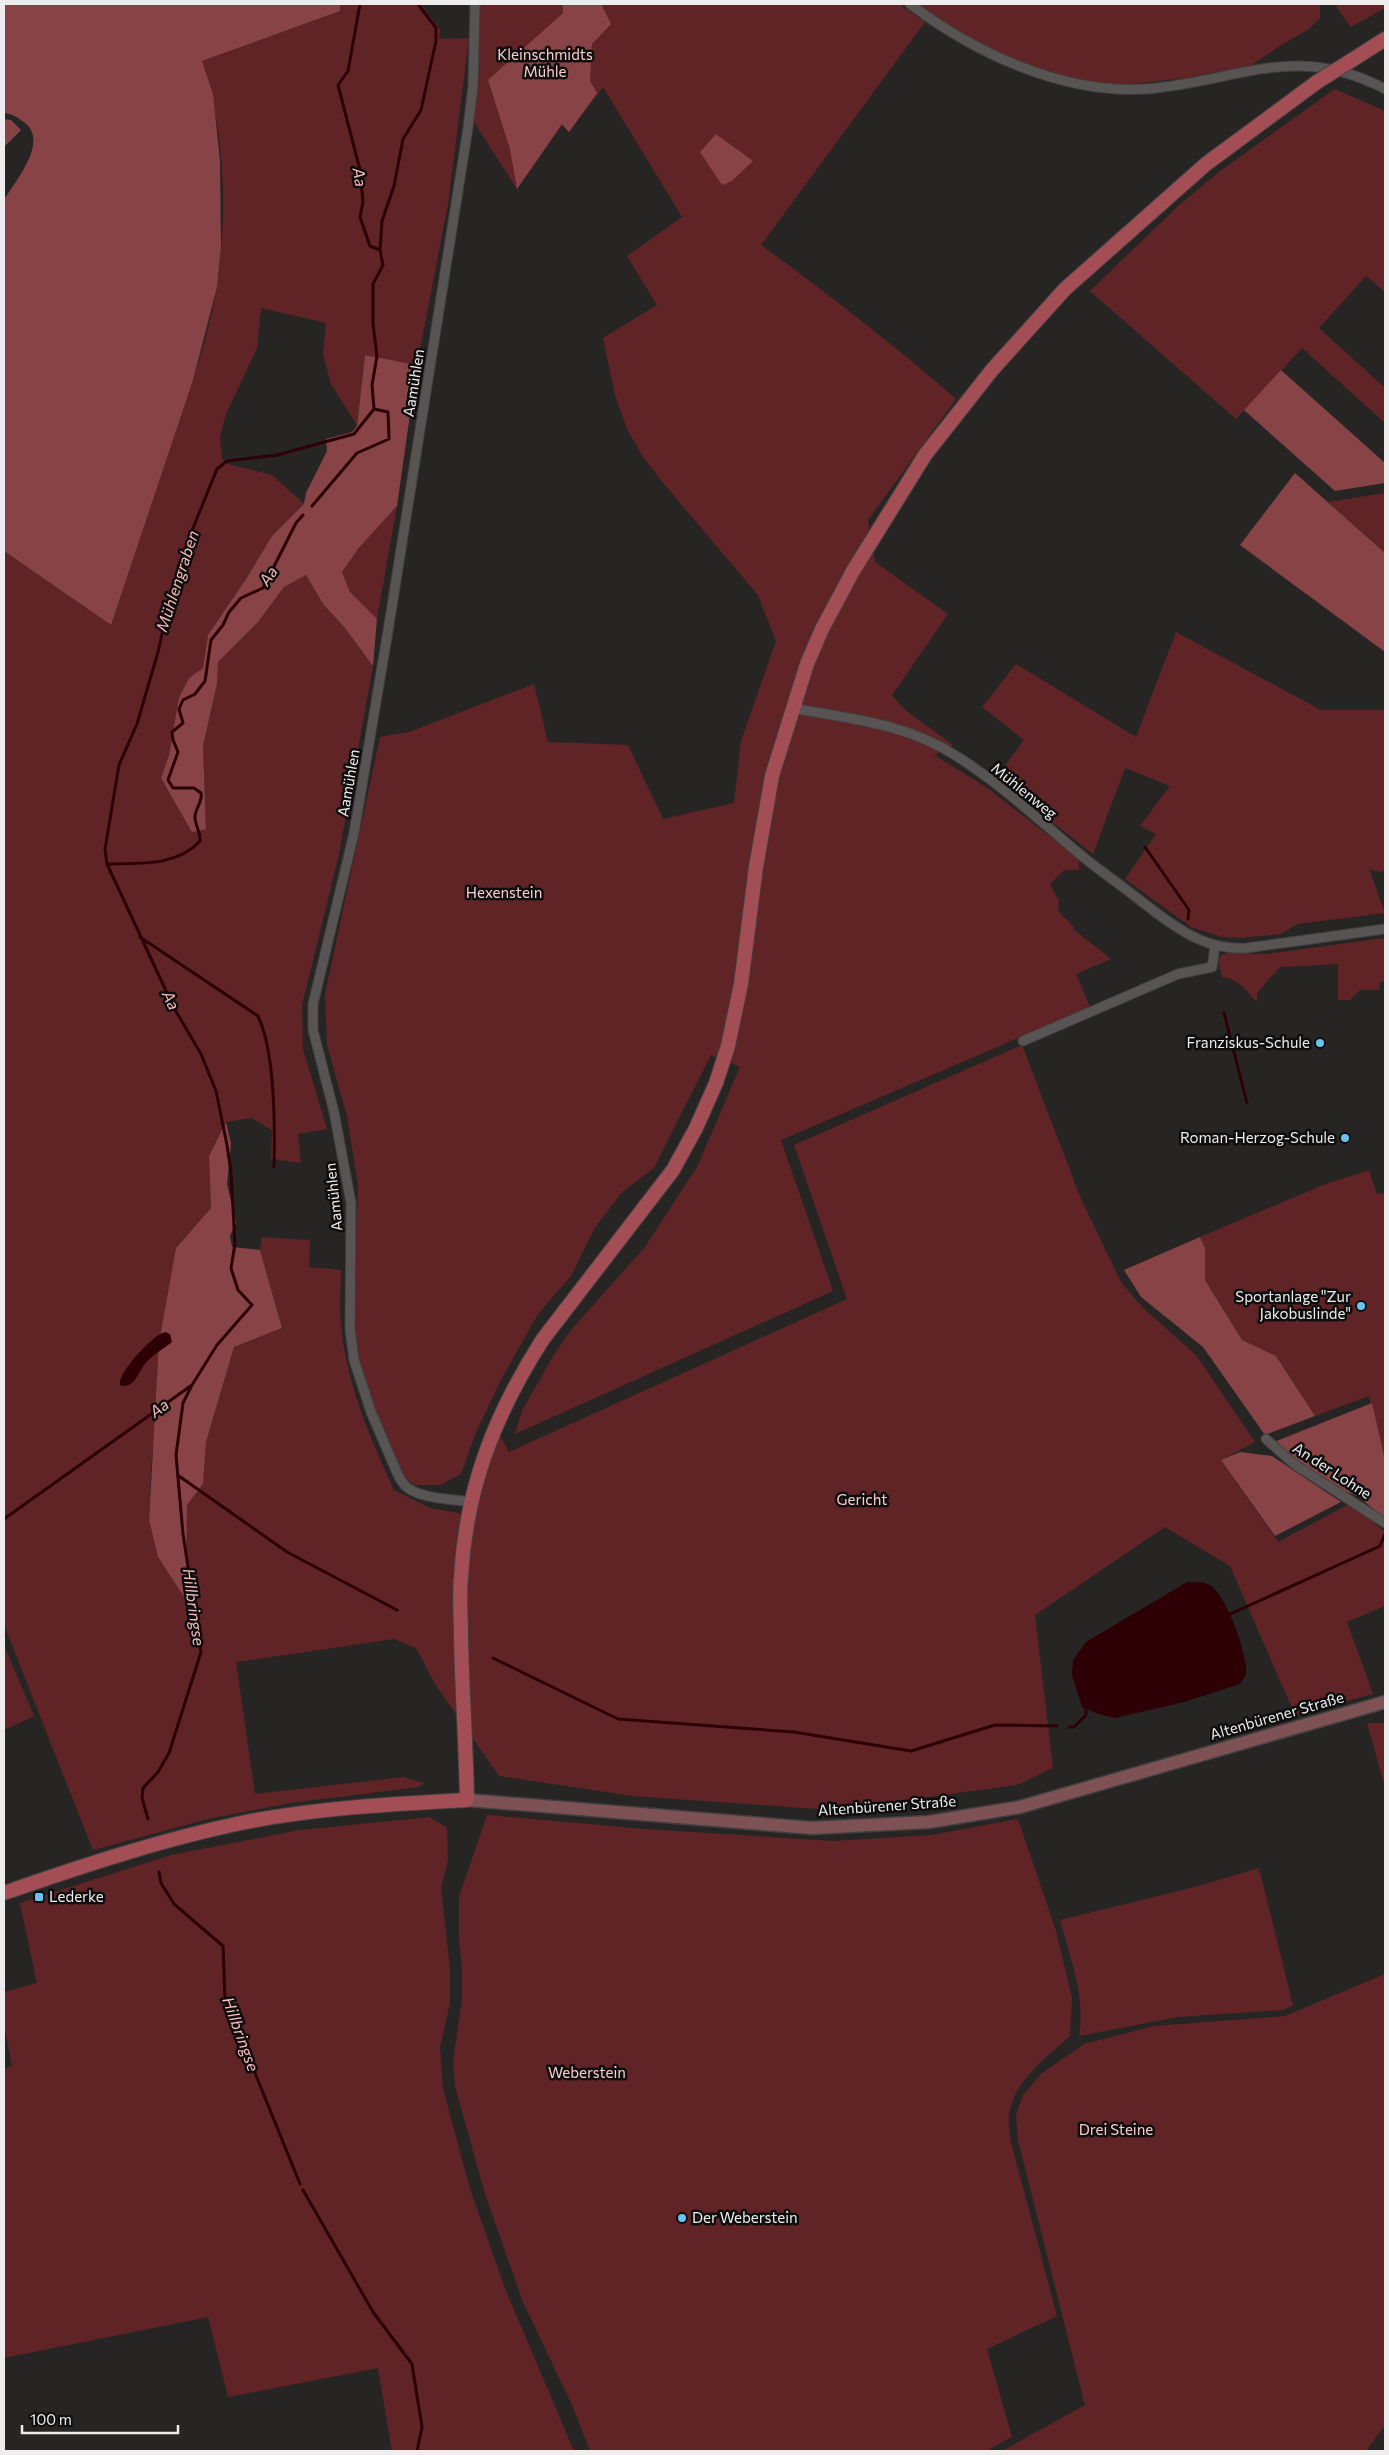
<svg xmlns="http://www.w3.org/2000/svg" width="1389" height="2455" font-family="Commissioner,sans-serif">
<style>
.green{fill:#602427}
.forest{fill:#874345}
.water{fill:#2c0005}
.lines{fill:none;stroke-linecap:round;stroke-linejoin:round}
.stream{stroke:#2c0005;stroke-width:3}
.street-casing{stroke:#413f3f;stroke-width:11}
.secondary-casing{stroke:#413f3f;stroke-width:15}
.primary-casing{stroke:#413f3f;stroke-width:16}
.street{stroke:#585454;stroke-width:9}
.secondary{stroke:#7e5155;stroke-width:12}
.primary{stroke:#a34e55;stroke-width:14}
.primary-bridge-casing{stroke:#413f3f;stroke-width:16;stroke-linecap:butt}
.primary-bridge{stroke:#a34e55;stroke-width:14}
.poi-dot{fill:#66c4ef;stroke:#0f0e0e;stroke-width:2}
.labels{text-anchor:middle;stroke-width:5;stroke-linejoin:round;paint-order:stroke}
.park-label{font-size:15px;fill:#f9cecd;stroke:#0f0e0e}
.street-label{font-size:15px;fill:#eeecec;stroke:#0f0e0e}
.poi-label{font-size:15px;fill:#eeecec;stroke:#0f0e0e;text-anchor:end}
.water-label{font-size:16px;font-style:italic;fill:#fabbba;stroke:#0f0e0e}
</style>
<rect width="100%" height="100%" fill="#272524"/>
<!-- green -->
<path class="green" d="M340,4h81l19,26 -1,9 30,-1 -21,166 -31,161 -52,-10 -8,70 -26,-41 -8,-30 3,-31 -65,-15 -4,40 -31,66 -6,23 2,22 6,5 44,11 32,29 -32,32 -26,43 -38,56 -5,33 -14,10 -20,77 -8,23 12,20 33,31 -3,-83 14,-62 1,-22 40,-40 26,-35 22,-13 17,30 22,24 28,38 -34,188 -37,151 1,44 24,80 -29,5 3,29 -30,-4 1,-29 -21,-12 -25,4 -17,34 2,52 -35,40 -25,219 -2,53 9,37 28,42 1,-94 16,-21 3,-42 28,-95 48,-19 -22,-78 2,-13 48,3 -1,27 32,3c0,18 -2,36 0,54 5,59 29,113 53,166l36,18 39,7 11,-16 12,-48 8,-16 9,17 338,-153 -53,-154 228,-100 59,154 40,83 21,25 54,48 59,87 -34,18 57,82 73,-39 34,29v74l-38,16 26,72 -78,21 -65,-149 -65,-39 -130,88 18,153 -36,17 -185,25 -199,-14 -134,-20 -64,-92 -19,-36 -22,-9 -158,23 19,132 148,-17 21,6 -5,4 -129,16 -82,16 -115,31 -89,-225v-1074l107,74c21,-63 41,-125 62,-187 17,-49 36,-101 44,-153 11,-73 8,-154 -15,-224l138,-50z
M478,4h421l26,18 -164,223c67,49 132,99 195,154l-88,121 7,42 73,52 -56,81 12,14 49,36 -19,10 52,32 93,72v11h-15l-14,14 9,18 -1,9 16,16 -1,2 38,30 -35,15 14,33 -309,133 52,151 -318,143 7,-23 30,-53 19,-28 74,-83 53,-82 42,-98 -29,-12 -57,113 -32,24 -28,37 -23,47 -33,38 -36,64 -26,54 -15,42 -21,11h-26l-9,-8 -27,-53 -20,-57 -5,-45 5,-137 -11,-69 -20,-71 -2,-51 55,-257 29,-5 125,-48 14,58 80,3 35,74 71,-16 7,-62 35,-100 -18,-46 -94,-111 -21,-27 -16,-28 -12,-34 -12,-57 54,-33 -30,-49 55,-39 -79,-130 -34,45 -7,-7 -45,64 -43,-67 5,-98z
M915,4h405v14l-11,11 -28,16 -29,20 -66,13 -74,8 -33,-5 -38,-11 -42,-16 -33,-16z
M1339,4h46v4l-34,19 -15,-20z
M1335,89l50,22v181l-19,-16 -47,52 66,60v35l-83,-75 -66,71 -146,-128 87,-84 43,-36z
M1385,493v60l-57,-51z
M397,506l-20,113 -27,-27 -8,-20 16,-23z
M1176,632l145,78h64v160l-6,2 -10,-3 16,44 -87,11 -17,10 -40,4 -19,-1 -31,-10 -66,-48 31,-45 -16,-8 30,-40 -45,-18 -32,86 -97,-76 28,-38 -42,-33 34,-43 120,73z
M1385,938v44h-5l-1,8h-19l-10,10h-12v-36l-58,3 -23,26v9c-10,-10 -20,-25 -35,-25l-4,-17 3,-5 7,-2 39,1z
M1369,1170l8,24 8,-1v267l-16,-64 -54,20 -39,-60 -34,-16 -37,-60v-32l-5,-11 123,-52z
M4,1645l30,71 -30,14z
M1367,1723h18v64z
M487,1815l157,14 189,12 98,-6 87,-16 38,112 16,67 -2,38c-23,21 -57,45 -61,79 -1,8 1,18 2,27l46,174 -70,33 25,88 -26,14h-396l-18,-46 -49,-103 -38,-108 -30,-108 -2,-25 9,-61v-32l-3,-30v-41z
M430,1817l17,11 1,32 -7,28 9,81v34l-10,44 3,42 27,100 36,102 68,160h-182l-14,-83 -150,29 -20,-80 -204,41v-290l8,-2 -8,-41v-33l33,-9 -17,-80 151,-48 129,-25z
M1259,1868l34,137 -9,5 -106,7 -99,19c7,-39 -9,-78 -19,-116l135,-33z
M1385,1974v451l-19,26h-364l83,-46 -67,-265 -2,-25 7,-20 18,-21 43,-30 70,-18 131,-10z"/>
<!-- forest -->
<path class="forest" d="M4,4h336v7l-138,50 11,33 7,67 1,87 -4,39 -24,93 -82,245 -107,-74v-351c11,-19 45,-58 21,-77 -8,-6 -12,-9 -21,-10z
M563,4h38l10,20 -19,20 -2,37 7,12 -28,39 -7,-8 -45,65 -7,-40 -22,-69 75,-67z
M4,119l7,1 10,10 -17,17z
M716,134l37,27 -21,20 -10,4 -22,-33z
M365,355l52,10 -20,141 -39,43 -16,23 8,20 27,27 -4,47 -28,-38 -22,-24 -17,-29 -22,12 -26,35 -40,40 -1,22 -14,62 3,83 -14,3 -31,-54 8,-23 10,-57 10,-20 14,-10 5,-33 38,-56 26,-43 32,-32 2,-11 21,-42 -1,-12 26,-7 5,-6z
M1281,370l104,93v20l-50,8 -91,-81z
M1295,473l90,80v99l-145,-107z
M226,1122l5,22 -4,40 9,38 -6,14 2,11 28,3 22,78 -48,19 -28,95 -3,42 -16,21 -1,95 -28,-43 -9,-37 10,-177 17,-95 35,-40 -2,-52z
M1200,1237l5,11v32l37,60 34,16 39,60 -50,19 -62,-88 -62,-50 -17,-27z
M1372,1403l13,57v59l-26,-22 -32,-13 -53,-42z
M1240,1452l32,4 69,46 -66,34 -54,-76z"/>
<!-- water -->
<path class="water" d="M165,1332l5,2 2,8c-9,7 -21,14 -28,23 -6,8 -10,25 -24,20 -3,-12 34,-51 45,-53z
M1187,1582c8,0 16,-1 23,3 16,9 38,70 36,89 -1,3 -4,7 -6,10l-56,18 -69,16 -17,-4 -16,-7 -10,-32 1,-15 13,-18z"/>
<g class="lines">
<!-- stream -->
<path class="stream" d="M380,250l2,-29 12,-35 9,-47 18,-29 15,-69v-13l-18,-24
M312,506l45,-53 32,-14 -1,-27 -14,-3 -2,-24 5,-29 -4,-32v-40l10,-19 -3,-15 -10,-4 -10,-29 3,-15 -3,-32 -22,-85 10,-14 12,-67
M1145,847l44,63 -1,9
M107,864l-2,-15 14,-84 18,-41 21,-72 11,-50 20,-64 28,-69 10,-8 50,-6 77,-21 20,-25
M140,937l118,79c17,35 17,111 16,151
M1224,1013l23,90
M179,1476l108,76 110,58
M4,1519l188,-134 25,-40 35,-40 -14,-15 -7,-22 4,-24 -4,-72 -4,-27 -11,-54 -15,-37 -27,-46 -67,-144c32,-1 69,3 93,-23 1,-9 -5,-15 -5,-24 0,-9 8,-15 6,-24l-7,-5h-21l-5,-8 10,-28 -5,-12 -1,-8 11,-9 -4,-14 4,-9 12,-6 10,-13 6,-41 12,-15 6,-13 12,-14 22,-10 33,-65 7,-8
M1226,1616l154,-70 5,-12
M493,1658l125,61 176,13 117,19 84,-26 62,1
M1069,1727h5l12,-12v-8
M148,1819l-6,-21 1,-10 15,-16 11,-19 32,-101 -18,-118 -7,-79 7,-52 8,-16
M159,1872l2,11 13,21 49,42 2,53 75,185
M303,2190l70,122 39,52 10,63 -5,24"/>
<defs>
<path id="street" d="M910,4c65,49 152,90 235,85 92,-7 149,-48 240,0
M792,708c59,11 114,15 166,49 44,28 83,65 124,99 13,11 28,21 42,32 23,17 48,39 74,51 16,7 31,10 48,9l139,-19
M1023,1041l155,-67 34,-7 3,-21
M1266,1439l28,25 91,59
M471,1502c-18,-3 -44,-3 -60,-12 -6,-3 -10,-9 -13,-15l-27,-63 -17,-52 -4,-31 1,-126 -17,-91 -21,-82v-26l41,-171 34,-202 80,-503 5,-42 2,-82"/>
<path id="secondary" d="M467,1800l345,28 117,-6 91,-15 365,-105"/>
<path id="primary" d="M1360,55l25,-16
M4,1893c78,-27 156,-53 237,-70 74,-15 150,-19 226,-23 -1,-54 -5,-109 -6,-163 0,-20 -2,-40 0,-60 5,-90 34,-163 82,-238l130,-169 23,-42 20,-45 12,-37 13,-62 15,-117 16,-91 35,-112 15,-35 31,-58 72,-116 67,-85 73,-81 141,-125 111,-82"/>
</defs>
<!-- street casing -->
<use href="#street" class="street-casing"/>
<!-- secondary casing -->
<use href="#secondary" class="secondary-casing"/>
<!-- primary casing -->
<use href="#primary" class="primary-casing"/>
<!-- street -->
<use href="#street" class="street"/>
<!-- secondary -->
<use href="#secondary" class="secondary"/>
<!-- primary -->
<use href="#primary" class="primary"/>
<defs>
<path id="primary-bridge" d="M1317,82l43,-27"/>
</defs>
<!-- primary-bridge casing -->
<use href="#primary-bridge" class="primary-bridge-casing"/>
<!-- primary-bridge -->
<use href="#primary-bridge" class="primary-bridge"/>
</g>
<!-- markers -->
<g class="poi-dot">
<circle cx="1320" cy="1043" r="5"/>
<circle cx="1345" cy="1138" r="5"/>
<circle cx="1361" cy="1306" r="5"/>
<rect x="34" y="1892" width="10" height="10" rx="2.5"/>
<circle cx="682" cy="2218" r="5"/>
</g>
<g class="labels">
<!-- park labels -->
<g class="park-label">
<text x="545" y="60">Kleinschmidts<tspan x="545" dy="17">Mühle</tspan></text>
<text x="504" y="898">Hexenstein</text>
<text x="862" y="1505">Gericht</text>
<text x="587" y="2078">Weberstein</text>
<text x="1116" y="2135">Drei Steine</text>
</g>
<!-- street labels -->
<g class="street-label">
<text transform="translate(414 383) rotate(-81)" y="5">Aamühlen</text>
<text transform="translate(349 783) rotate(-80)" y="5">Aamühlen</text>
<text transform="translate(1024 791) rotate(39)" y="5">Mühlenweg</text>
<text transform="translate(334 1197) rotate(-96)" y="5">Aamühlen</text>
<text transform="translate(1332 1471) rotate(33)" y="5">An der Lohne</text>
<text transform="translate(1277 1716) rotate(-16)" y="5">Altenbürener Straße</text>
<text transform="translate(887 1806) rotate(-4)" y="5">Altenbürener Straße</text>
</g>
<!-- poi labels -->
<g class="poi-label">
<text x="1310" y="1048">Franziskus-Schule</text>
<text x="1335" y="1143">Roman-Herzog-Schule</text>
<text x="1351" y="1302">Sportanlage "Zur<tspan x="1351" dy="17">Jakobuslinde"</tspan></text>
<text x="49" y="1902" text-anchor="start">Lederke</text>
<text x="692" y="2223" text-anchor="start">Der Weberstein</text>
</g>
<!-- water labels -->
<g class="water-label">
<text transform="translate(360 177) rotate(81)" y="6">Aa</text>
<text transform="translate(268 576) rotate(-56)" y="6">Aa</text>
<text transform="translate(177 581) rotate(-72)" y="6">Mühlengraben</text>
<text transform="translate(171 1000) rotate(64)" y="6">Aa</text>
<text transform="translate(159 1408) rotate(-36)" y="6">Aa</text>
<text transform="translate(194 1607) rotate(82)" y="6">Hillbringse</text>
<text transform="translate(241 2034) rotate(70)" y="6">Hillbringse</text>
</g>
</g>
<!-- border -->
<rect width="1389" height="2455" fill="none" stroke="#eeecec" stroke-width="10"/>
<!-- scale -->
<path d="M22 2425v8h156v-8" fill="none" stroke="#eeecec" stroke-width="2.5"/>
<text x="30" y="2425" font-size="15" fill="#eeecec" stroke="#0f0e0e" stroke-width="4" paint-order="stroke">100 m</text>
</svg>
